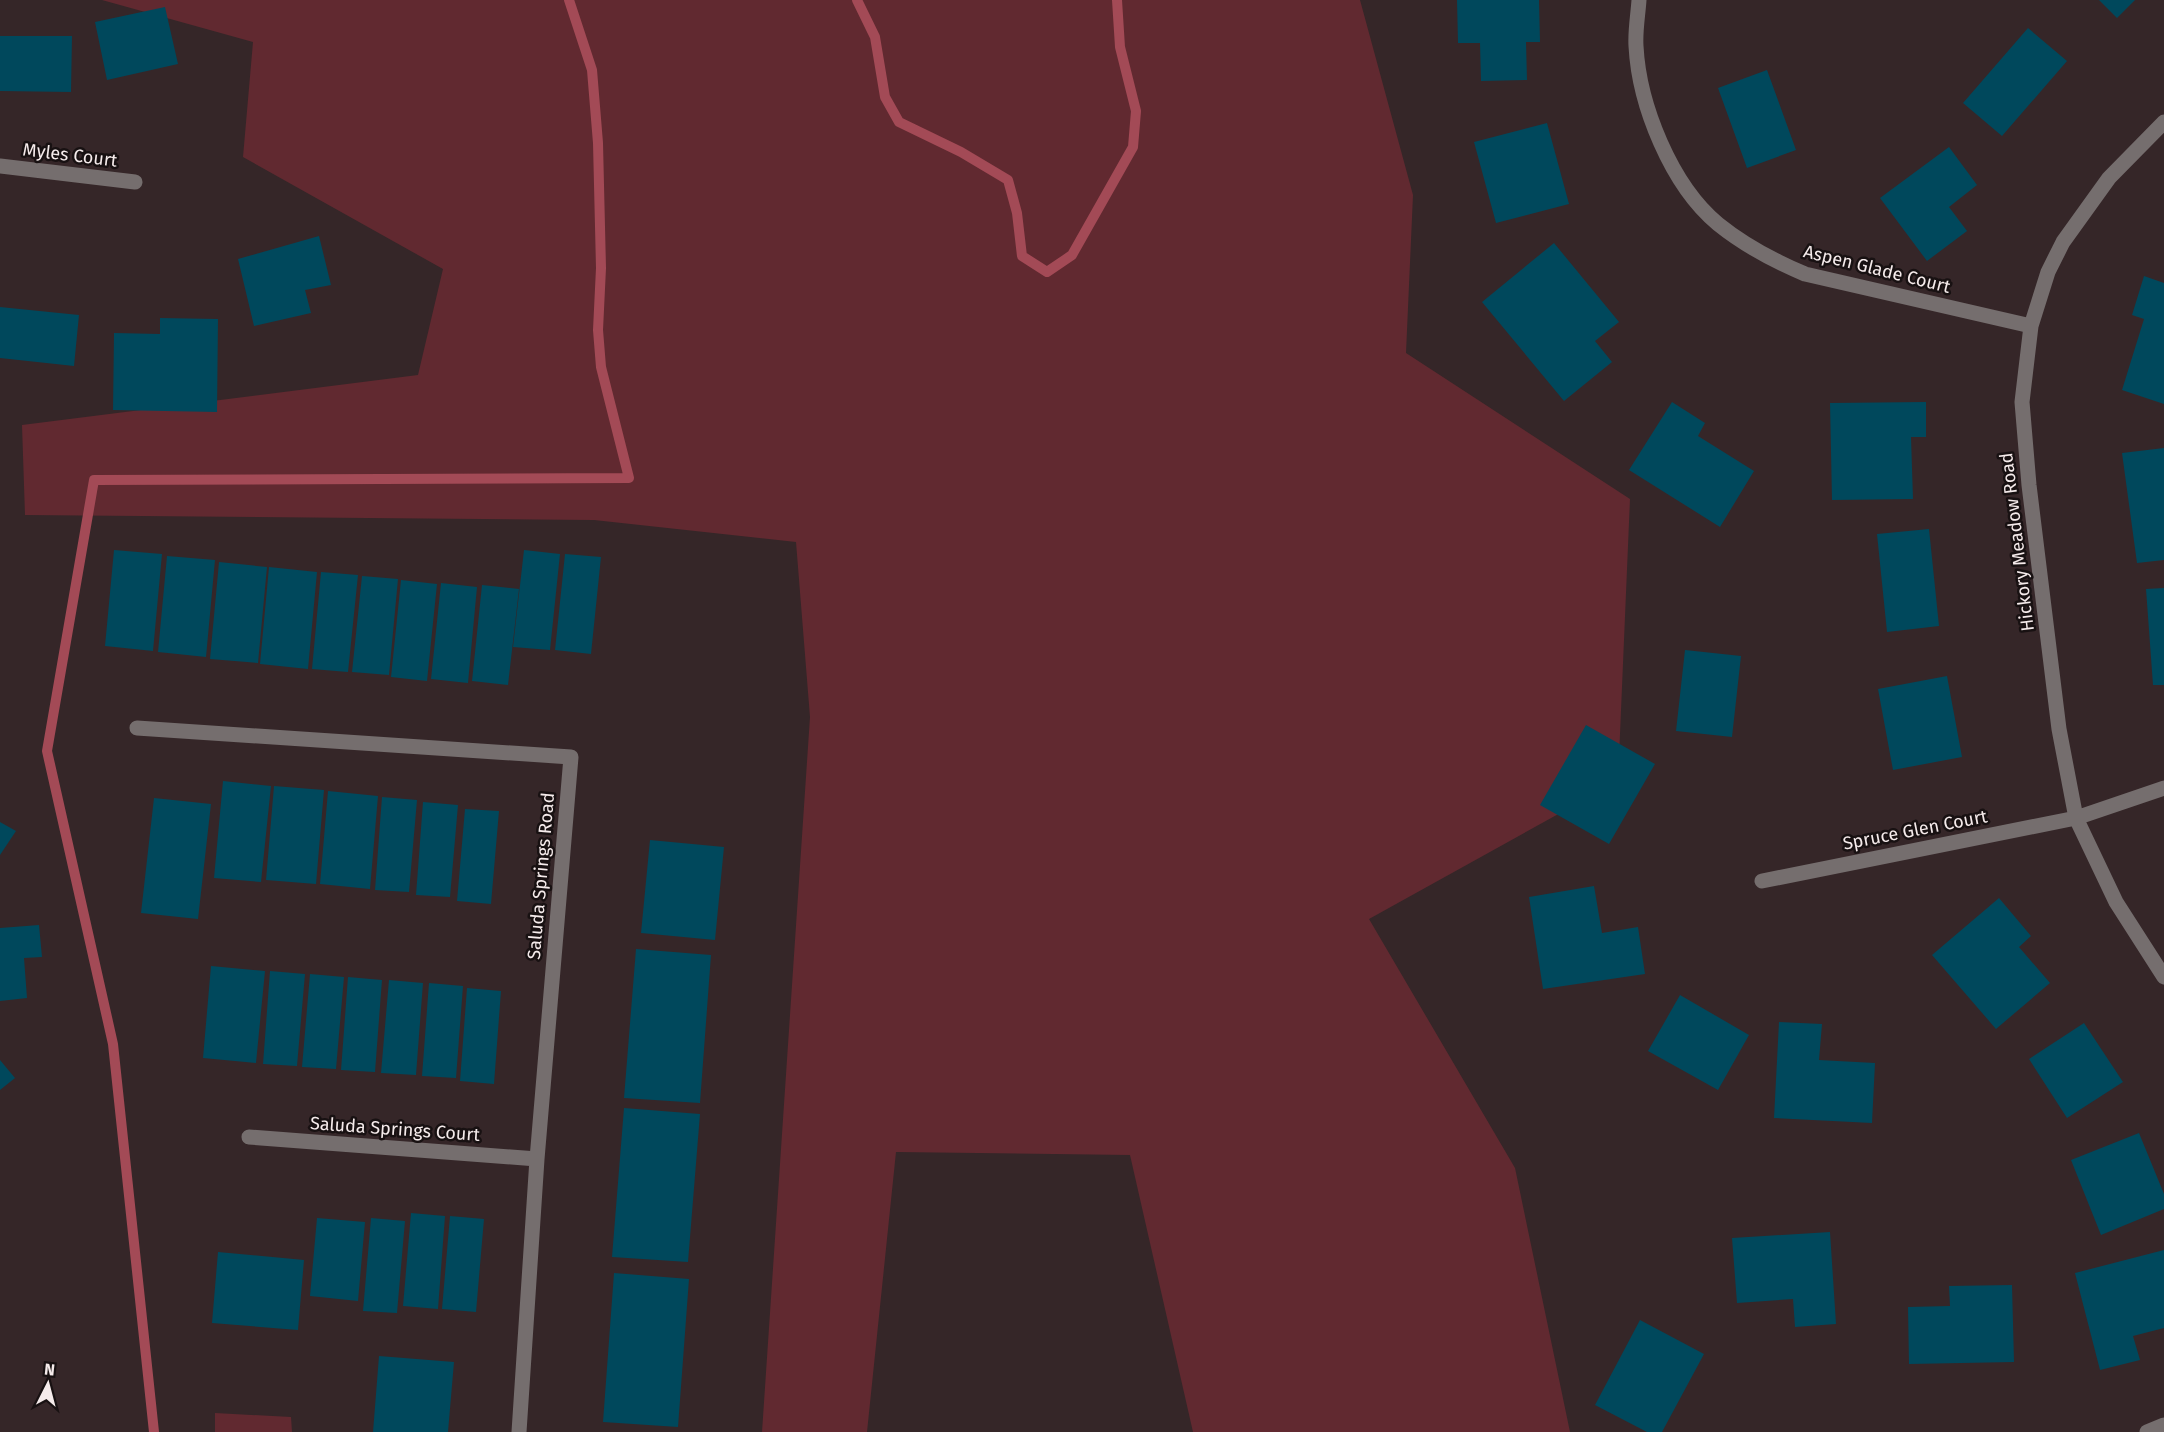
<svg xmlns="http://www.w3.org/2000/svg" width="2164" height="1432" font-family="'Fira Sans',sans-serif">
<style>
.green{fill:#612930}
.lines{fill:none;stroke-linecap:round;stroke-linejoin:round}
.stream{stroke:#a34a56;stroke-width:10}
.building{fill:#00485c}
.minor{stroke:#756e6e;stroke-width:15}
.labels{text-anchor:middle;stroke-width:5;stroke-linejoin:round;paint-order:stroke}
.street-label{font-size:18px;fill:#f5ebeb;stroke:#181112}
</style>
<rect width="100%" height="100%" fill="#352628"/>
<!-- green -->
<path class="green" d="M102,0h1258l53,195 -7,158 224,146 -12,282 -249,138 146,249 55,264h-377l-63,-277 -234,-3 -29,280h-105l48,-715 -14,-175 -202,-22 -569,-5 -3,-90 396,-50 25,-106 -200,-112 10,-115z
M215,1413l76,4 1,15h-77z"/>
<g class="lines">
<!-- stream -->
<path class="stream" d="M857,0l18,37 10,60 14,25 62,30 47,28 9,33 5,43 25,16 25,-17 61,-108 3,-36 -16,-64 -3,-47
M154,1432l-41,-388 -66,-293 47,-271 535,-2 -28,-111 -3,-37 3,-62 -3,-125 -6,-73 -23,-70"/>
</g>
<!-- building -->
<path class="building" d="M1457,0h82l1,42h-14l1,38 -46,1 -1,-38h-22z
M2099,0h36l-18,18z
M165,7l13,57 -71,16 -12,-58z
M2028,28l39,33 -65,75 -39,-33z
M0,36h72l-1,56 -71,-1z
M1767,70l29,80 -49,18 -29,-80z
M1547,123l22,81 -73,19 -22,-81z
M1949,147l28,38 -28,22 18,24 -40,30 -47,-63z
M319,236l12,49 -26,5 6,23 -57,13 -16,-67z
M1554,243l65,79 -24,19 17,21 -48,39 -82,-99z
M2144,276l20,7v121l-42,-14 22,-71 -12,-4z
M0,307l79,8 -5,51 -74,-8z
M160,318l58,1 -1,93 -104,-2 1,-77 46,1z
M1672,402l33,21 -7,13 56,35 -34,56 -91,-57z
M1926,402v35h-15l2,62 -81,1 -2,-97z
M2164,448v112l-27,3 -15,-110z
M1929,529l10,97 -52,6 -10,-98z
M114,550l48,4 -9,97 -48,-5z
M524,550l36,4 -10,96 -37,-3z
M565,554l36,3 -10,97 -36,-4z
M167,556l48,4 -9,97 -48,-5z
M219,562l48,5 -9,96 -48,-4z
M269,567l48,5 -9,97 -48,-5z
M321,572l37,3 -10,97 -36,-3z
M362,576l36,3 -9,96 -37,-3z
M401,580l36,4 -10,97 -36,-4z
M441,583l36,4 -9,96 -37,-4z
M482,585l37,4 -11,96 -36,-4z
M2164,588v97h-11l-7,-96z
M1685,650l56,6 -9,81 -56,-6z
M1947,676l15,81 -69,13 -15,-81z
M1586,725l69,39 -46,80 -69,-39z
M223,781l48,5 -10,96 -47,-4z
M274,786l50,4 -8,94 -50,-4z
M328,791l50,5 -8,93 -50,-5z
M382,797l35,3 -8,92 -34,-2z
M154,798l57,6 -13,115 -57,-6z
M423,802l35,3 -8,92 -34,-2z
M465,809l34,2 -8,93 -34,-3z
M0,822l16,9 -16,24z
M650,840l74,7 -9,93 -74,-7z
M1594,886l8,47 36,-6 7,47 -102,15 -14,-92z
M1999,898l32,38 -12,11 31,36 -54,46 -64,-74z
M39,925l3,32 -18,1 3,40 -27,3v-73z
M636,949l75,6 -11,148 -76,-5z
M211,966l54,5 -9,92 -53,-5z
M270,971l35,3 -8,92 -34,-2z
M310,974l34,3 -8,92 -34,-2z
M348,977l34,3 -7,92 -34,-2z
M389,980l34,3 -7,92 -35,-2z
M429,983l34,3 -7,92 -34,-2z
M467,988l34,3 -7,93 -34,-3z
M1680,995l69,40 -31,55 -70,-39z
M1779,1022l43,2 -3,36 56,3 -3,60 -98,-5z
M2084,1023l39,59 -56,36 -38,-59z
M0,1060l15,18 -15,12z
M624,1108l76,6 -12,148 -76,-5z
M2139,1133l25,61v15l-63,26 -30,-75z
M411,1213l34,3 -7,93 -35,-3z
M450,1216l34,3 -8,93 -34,-3z
M317,1218l48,4 -7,79 -48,-5z
M371,1218l34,3 -8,92 -34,-2z
M1830,1232l6,92 -41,3 -2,-28 -56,4 -5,-65z
M2164,1250v78l-31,8 7,24 -40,10 -25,-97z
M218,1252l86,8 -6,70 -86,-7z
M614,1273l75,6 -11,148 -75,-5z
M2012,1285l2,77 -105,2 -1,-57 42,-1 -1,-20z
M1640,1320l64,34 -42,78h-15l-52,-27z
M379,1356l75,6 -6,70h-75z"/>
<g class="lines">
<!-- minor -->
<path class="minor" d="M1639,0c-1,15 -4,31 -3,46 3,59 35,139 82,178 26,21 56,37 87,50l226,52
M2164,122l-55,56 -46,64 -15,30 -17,54 -9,76 7,83 30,244 17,89 40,84 48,75
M0,166l135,16
M137,728l434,29 -34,402 -18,273
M1762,881l314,-63 88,-30
M249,1137l288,22
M2147,1432l17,-7"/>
</g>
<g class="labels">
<!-- street labels -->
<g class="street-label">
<text transform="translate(70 155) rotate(7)" y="6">Myles Court</text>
<text transform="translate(1877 269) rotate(14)" y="6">Aspen Glade Court</text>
<text transform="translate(2017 542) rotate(-97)" y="6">Hickory Meadow Road</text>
<text transform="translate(1915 830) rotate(-11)" y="6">Spruce Glen Court</text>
<text transform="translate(541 876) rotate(-85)" y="6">Saluda Springs Road</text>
<text transform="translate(395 1129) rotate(4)" y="6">Saluda Springs Court</text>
</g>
</g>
<!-- north arrow -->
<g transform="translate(48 1384) rotate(6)" stroke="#181112" stroke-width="4.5" paint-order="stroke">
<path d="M0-4.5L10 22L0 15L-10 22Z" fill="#f5ebeb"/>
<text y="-9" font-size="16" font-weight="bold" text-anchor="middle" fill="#f5ebeb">N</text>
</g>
</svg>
